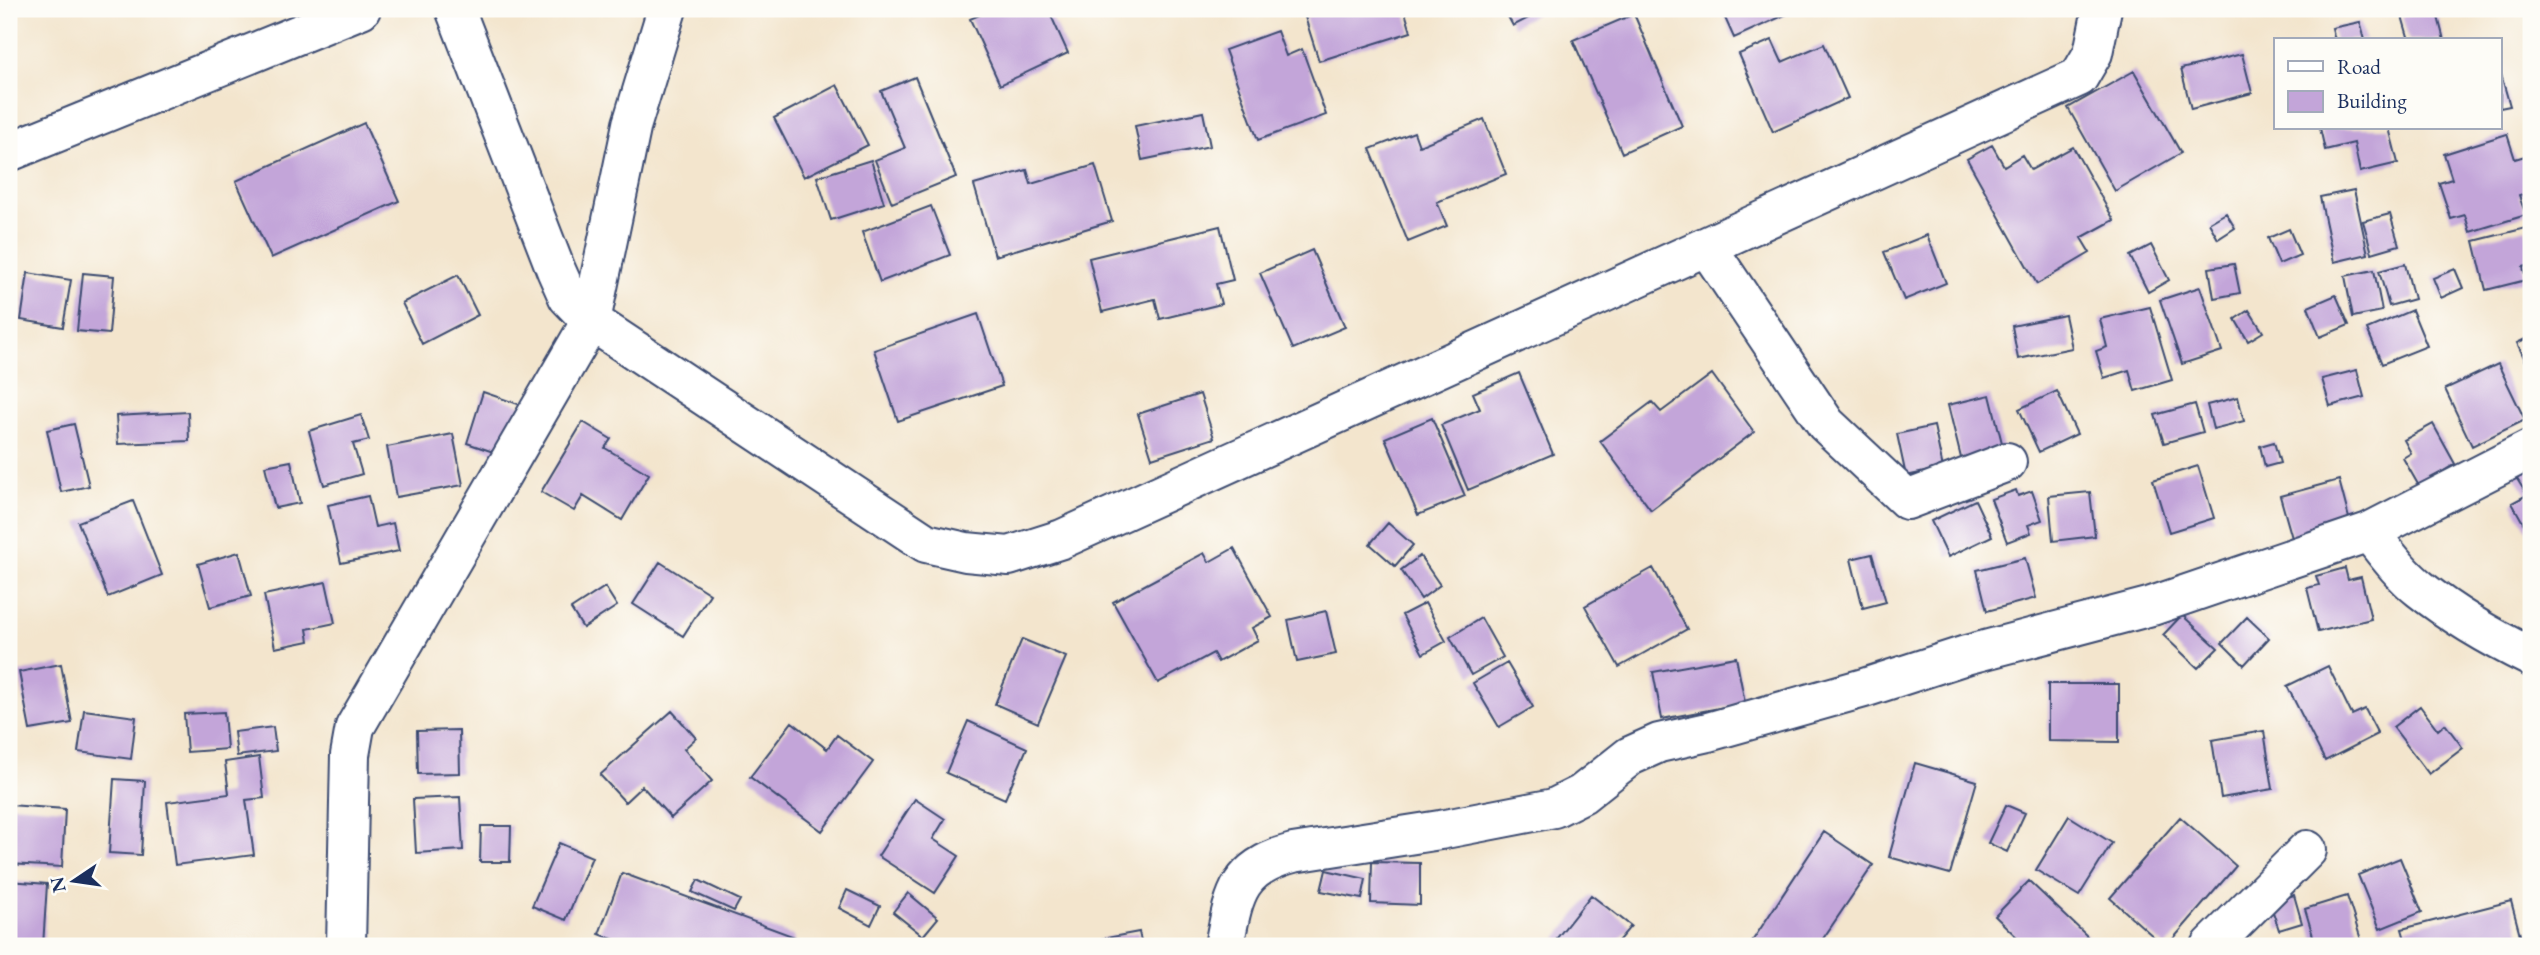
<svg xmlns="http://www.w3.org/2000/svg" width="2540" height="955" font-family="'EB Garamond',serif">
<style>
.building{fill:#c3a5d9}
.lines{fill:none;stroke-linecap:round;stroke-linejoin:round}
.minor-casing{stroke:#3b4a6f;stroke-width:42}
.minor{stroke:#fff;stroke-width:38}
</style>
<rect width="100%" height="100%" fill="#fdfcf7"/>
<filter id="ink" filterUnits="userSpaceOnUse"><feTurbulence type="fractalNoise" baseFrequency=".0143" numOctaves="2"/><feDisplacementMap in="SourceGraphic" scale="14" xChannelSelector="R" yChannelSelector="G"/><feConvolveMatrix kernelMatrix="1 2 1 2 8 2 1 2 1" color-interpolation-filters="sRGB"/></filter>
<filter id="wash" filterUnits="userSpaceOnUse"><feTurbulence type="fractalNoise" baseFrequency=".00686" numOctaves="4" result="noise"/><feDisplacementMap in="SourceGraphic" scale="28" xChannelSelector="R" yChannelSelector="G"/><feGaussianBlur stdDeviation="1.57" result="paint"/><feColorMatrix in="noise" values="0 0 0 0 0 0 0 0 0 0 0 0 0 0 0 0 0 1.4 0 .05"/><feComposite in="paint" operator="in"/></filter>
<g filter="url(#wash)">
<rect width="100%" height="100%" fill="#f3e5cd"/>
<g id="blocks">
<!-- building -->
<path class="building" d="M993,9h55l20,44 -68,32 -30,-66z
M1330,9h74l7,23 -92,29 -14,-44z
M1504,9h32l2,4 -25,13z
M1721,9h77l-64,29z
M2431,9h5l8,31h-35l-7,-24z
M1634,14l48,112 -60,27 -49,-113z
M2360,22l5,18h-30l-3,-12z
M1277,31l9,25 16,-7 24,66 -68,25 -33,-90z
M1772,40l10,22 42,-18 24,54 -75,34 -34,-78z
M2242,54l10,39 -61,16 -10,-40z
M2134,71l47,82 -66,38 -47,-83z
M2500,71l10,35 -10,2z
M915,77l41,100 -64,26 -17,-43 30,-12 -24,-57z
M837,85l31,60 -64,32 -30,-59z
M1203,112l7,34 -68,14 -7,-34z
M1484,119l22,55 -69,28 10,24 -39,16 -38,-93 44,-17 5,14z
M364,123l35,78 -128,57 -35,-77z
M2320,128h69l9,35 -38,9 -6,-29 -29,7z
M2507,134l8,25 10,-3 6,20v16l-12,4 7,19 -56,17 -5,-17 -14,4 -12,-36 13,-4 -8,-25z
M1992,145l12,21 18,-11 9,15 42,-23 41,73 -33,18 9,15 -53,31 -70,-125z
M871,160l13,43 -53,17 -14,-43z
M1095,165l17,56 -117,35 -21,-71 53,-15 4,14z
M2354,190l14,64 -34,8 -14,-65z
M931,206l19,49 -70,27 -18,-50z
M2226,213l9,15 -17,11 -9,-16z
M2390,214l9,31 -27,8 -9,-32z
M1220,226l13,54 -17,4 5,20 -61,15 -5,-20 -53,13 -13,-54z
M2526,228l5,21v16l-8,2 3,13 -40,10 -12,-49z
M2289,229l11,26 -21,9 -11,-26z
M1927,235l19,48 -42,17 -20,-48z
M2151,245l18,35 -21,12 -18,-36z
M1312,250l33,77 -52,22 -33,-76z
M2234,264l6,29 -26,5 -5,-30z
M2405,264l9,35 -25,7 -10,-35z
M2455,269l8,19 -22,10 -8,-20z
M2374,270l8,41 -29,6 -8,-41z
M28,273l43,7 -8,47 -42,-7z
M83,273l31,3 -5,58 -32,-3z
M458,275l20,40 -56,29 -20,-41z
M2200,287l22,64 -40,13 -22,-64z
M2336,295l13,30 -29,12 -12,-30z
M2150,307l22,73 -37,11 -6,-21 -25,8 -8,-27 11,-4 -7,-28z
M2249,310l14,22 -15,9 -13,-22z
M2412,310l15,36 -45,18 -15,-35z
M978,314l24,72 -104,35 -24,-71z
M2065,315l7,33 -54,11 -6,-33z
M2531,336v36l-14,-29z
M2498,364l27,56 -53,26 -27,-57z
M2357,370l7,27 -34,9 -8,-27z
M1519,373l34,81 -85,36 -27,-65 39,-16 -7,-16z
M1712,374l42,58 -103,78 -51,-69 52,-39 9,10z
M2057,391l20,43 -38,18 -20,-43z
M483,392l38,13 -16,51 -38,-13z
M1200,394l14,44 -62,20 -14,-44z
M1990,395l14,56 -42,11 -14,-57z
M2238,397l6,24 -31,8 -6,-24z
M2195,404l8,28 -39,11 -9,-28z
M188,412l1,29 -71,3 -2,-28z
M361,415l8,25 -16,4 9,30 -38,11 -15,-54z
M1432,418l33,78 -47,19 -33,-77z
M583,422l28,17 -6,9 44,26 -27,46 -39,-24 -9,15 -33,-19z
M74,424l15,62 -28,6 -14,-62z
M2433,424l22,40 -36,22 -16,-28 8,-5 -7,-13z
M1934,426l9,42 -37,8 -9,-42z
M453,434l10,51 -67,12 -9,-50z
M2274,442l6,21 -15,4 -5,-21z
M291,461l9,42 -25,5 -10,-42z
M2531,464v73l-19,-34 15,-8 -13,-21z
M2198,466l16,52 -45,14 -16,-52z
M2339,480l11,42 -58,16 -12,-42z
M2016,490l2,6 14,-5 10,29 -14,5 3,8 -24,9 -16,-43z
M2090,492l5,44 -42,5 -4,-45z
M368,496l7,31 18,-4 6,28 -58,12 -13,-58z
M1975,500l17,36 -44,21 -17,-36z
M133,501l29,74 -54,22 -30,-75z
M1388,523l25,22 -18,21 -25,-22z
M1234,548l38,69 -20,11 6,12 -40,22 -5,-9 -55,30 -45,-81 91,-49 5,9z
M239,552l12,44 -41,11 -12,-43z
M1872,554l14,48 -23,6 -12,-49z
M1420,556l20,29 -19,14 -20,-29z
M2025,558l11,40 -49,13 -10,-41z
M660,562l50,32 -27,42 -50,-32z
M1653,568l34,61 -68,38 -34,-61z
M2345,568l3,12 13,-3 10,42 -53,13 -11,-44 12,-3 -3,-9z
M326,582l9,41 -28,6 2,12 -34,7 -11,-53z
M605,587l12,19 -34,22 -12,-19z
M1425,603l21,38 -23,13 -21,-39z
M1326,611l10,43 -39,8 -9,-42z
M2182,615l36,33 -20,20 -35,-33z
M2247,617l22,21 -25,27 -22,-22z
M1481,618l22,39 -32,18 -21,-38z
M1022,639l44,18 -28,66 -43,-19z
M1736,657l9,46 -83,16 -9,-47z
M1507,663l26,44 -34,20 -26,-44z
M61,664l11,59 -42,7 -11,-58z
M2328,666l24,49 13,-6 13,25 -53,27 -38,-75z
M2048,684h71v58l-71,-1z
M2420,706l18,24 7,-6 18,24 -34,26 -36,-47z
M84,710l52,7 -5,42 -53,-7z
M672,711l24,27 -12,11 28,32 -41,37 -29,-32 -17,16 -25,-27z
M224,712l3,37 -40,3 -3,-38z
M968,721l59,27 -22,51 -59,-26z
M792,722l35,27 10,-14 36,27 -51,69 -72,-54z
M273,727l3,24 -39,5 -3,-24z
M459,730l1,43 -42,1 -1,-43z
M2264,731l9,58 -52,9 -9,-58z
M259,757l5,41 -18,2 8,55 -79,10 -8,-63 62,-8 -4,-32z
M1915,763l62,18 -27,93 -61,-17z
M114,779l31,2 -4,74 -32,-2z
M460,797l3,53 -47,3 -3,-54z
M915,799l30,20 -12,20 26,17 -24,37 -57,-37z
M9,805l56,4 -3,58 -53,-3z
M2006,805l19,8 -18,39 -19,-9z
M2069,816l43,27 -33,53 -43,-26z
M2180,817l56,49 -69,80h-3l-54,-48z
M481,826h30l-1,36h-30z
M1824,832l49,33 -55,81h-69z
M559,843l33,14 -26,63 -34,-14z
M2400,858l22,54 -42,17 -22,-54z
M1372,862l48,1v42l-49,-2z
M1326,870l40,9 -4,20 -41,-8z
M622,873l173,64 -3,9h-161l-32,-12z
M698,880l42,20 -6,11 -42,-19z
M9,881l38,3 -4,62h-34z
M2029,881l58,55 -10,10h-51l-31,-30z
M847,890l33,16 -9,19 -32,-17z
M908,893l30,25 -15,18 -30,-24z
M1591,895l40,31 -17,20h-46l-11,-8z
M2294,895l8,28 -23,7 -9,-27z
M2347,896l16,50h-47l-11,-37z
M2511,901l12,45h-116l-5,-17z
M1139,932l3,14h-40l-1,-7z"/>
</g>
</g>
<g filter="url(#ink)">
<use href="#blocks" fill-opacity="0" stroke="#3b4a6f" stroke-width="2"/>
<g class="lines">
<defs>
<path id="minor" d="M455,9l101,261 12,27 23,24 335,222 40,9 43,4 53,-17 1017,-462 14,-24 9,-44
M9,152l352,-143
M1707,247l119,177 81,76 100,-38
M2369,532c16,20 31,41 51,57 34,27 72,49 111,68
M346,946l4,-191 5,-28 236,-406 41,-197 35,-115
M1224,946c10,-51 13,-79 69,-93l147,-23 114,-22 28,-14 48,-38 29,-13 49,-11 156,-44 102,-33 186,-49 217,-74 162,-83
M2211,946l96,-96"/>
</defs>
<!-- minor casing -->
<use href="#minor" class="minor-casing"/>
<!-- minor -->
<use href="#minor" class="minor"/>
</g>
</g>
<!-- margin -->
<rect width="2540" height="955" fill="none" stroke="#fdfcf7" stroke-width="35"/>
<!-- legend -->
<rect x="2274" y="38" width="228" height="91" fill="#fdfcf7" stroke="#a3aaba" stroke-width="2"/>
<rect x="2288" y="61" width="35" height="10" fill="#ffffff" stroke="#a3aaba" stroke-width="2"/>
<text x="2337" y="74" font-size="21" fill="#1b2f5e">Road</text>
<rect x="2288" y="91" width="35" height="21" fill="#c3a5d9" stroke="#a3aaba" stroke-width="2"/>
<text x="2337" y="108" font-size="21" fill="#1b2f5e">Building</text>
<!-- north arrow -->
<g transform="translate(74 881) rotate(257)" stroke="#fdfcf7" stroke-width="5" paint-order="stroke">
<path d="M0-5L12 26L0 18L-12 26Z" fill="#1b2f5e"/>
<text y="-10" font-size="19" font-weight="bold" text-anchor="middle" fill="#1b2f5e">N</text>
</g>
</svg>
